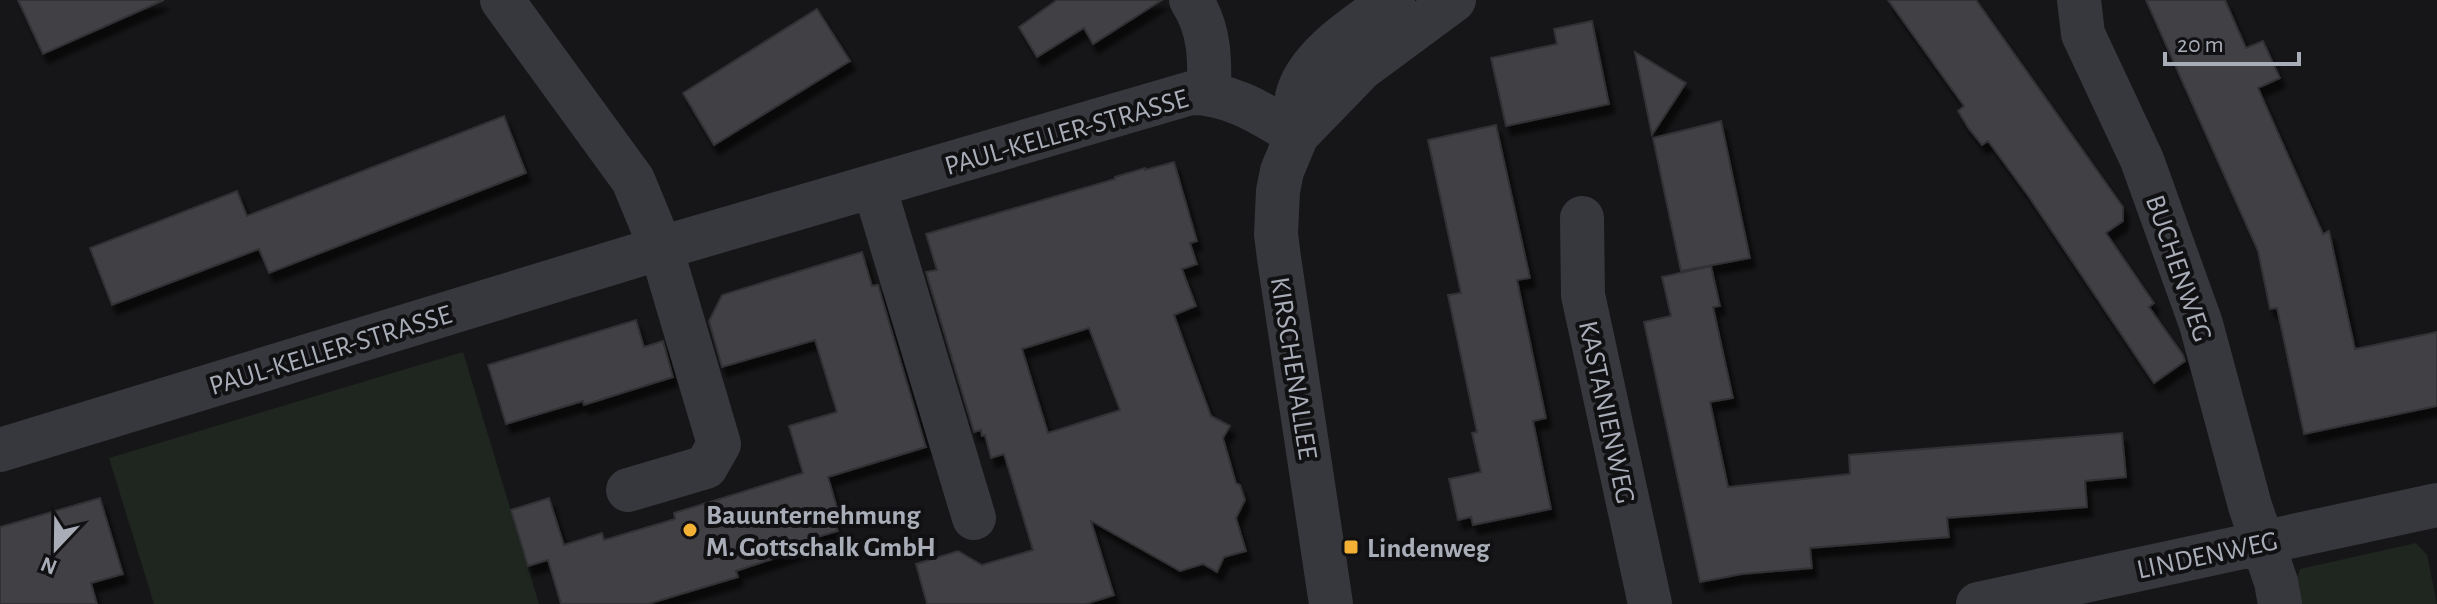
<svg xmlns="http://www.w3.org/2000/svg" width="2437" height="604" font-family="'Alegreya Sans',sans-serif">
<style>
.green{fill:#1e261f}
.building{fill:#404145;stroke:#303034;stroke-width:2;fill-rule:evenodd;filter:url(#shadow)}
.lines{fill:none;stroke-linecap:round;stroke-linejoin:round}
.minor{stroke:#37383d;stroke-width:44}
.poi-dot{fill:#f2b134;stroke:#111113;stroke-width:3}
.labels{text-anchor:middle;stroke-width:8;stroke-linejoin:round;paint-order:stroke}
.street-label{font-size:28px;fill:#a8adb8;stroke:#111113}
.poi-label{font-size:28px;font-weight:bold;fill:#a8adb8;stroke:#111113;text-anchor:start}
</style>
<defs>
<filter id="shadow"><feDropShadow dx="5" dy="9" stdDeviation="2" flood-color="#0009"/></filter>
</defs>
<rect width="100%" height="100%" fill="#161618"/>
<!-- green -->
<path class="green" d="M463,352l76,252h-385l-45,-146z
M2416,543l11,12 10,49h-137l-5,-21 5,-14z"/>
<!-- building -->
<path class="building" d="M18,0h146l-121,54z
M1057,0h105l-69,44 -9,-16 -47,29 -18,-30z
M1888,0h88l147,207v14l-17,12 48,70 -5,4 34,48 2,6 -31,22 -125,-186 -41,-56 -6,4 -13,-16 -11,-18 6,-5z
M2146,0h79l21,48 17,-7 17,37 -22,10 65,146 6,-3 26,118 82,-17v74l-133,28 -27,-126 -7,1 -12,-58z
M817,9l33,52 -136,84 -31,-52z
M1592,21l17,83 -103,22 -15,-68 66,-14 -3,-15z
M1635,52l51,31 -34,52z
M504,116l22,57 -257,100 -10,-24 -147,56 -22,-57 147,-57 10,25z
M1721,121l29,137 -69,13 -28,-133z
M1496,125l34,153 -13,2 29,138 -13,3 18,88 -78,16 -2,-8 -13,3 -9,-41 32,-7 -9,-39 5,-1 -29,-137 13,-2 -33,-153z
M1174,162l23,79 -7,2 7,21 -15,5 14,37 -22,9 37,101 19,10 -7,12 13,45 4,2 5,15 -9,18 10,33 -22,6 -7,15 -14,-8 -23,7 -89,-50 23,74 -28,9h-159l-11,-40 42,-13 24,14 51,-15 -29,-96 -13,4 -6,-23 -3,1 -1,-6 -7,2 -48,-160 11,-2 -11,-36 189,-55v-2l30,-9v2zM1089,328l31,82 -72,23 -26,-84z
M862,252l10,34 6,-1 48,162 -98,30 9,31 -4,8 5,15 -24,7 1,7 -79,26 2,6 -90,27h-87l-13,-44 -20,6 -17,-56 38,-12 15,47 38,-12 2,7 71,-21 -1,-6 129,-40 -14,-47 48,-14 -22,-72 -93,27 -13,-46 13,-26z
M1711,266l9,40 -7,1 20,91 -23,4 18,85 122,-13 -1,-19 273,-22 4,44 -41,4 2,26 -140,11 2,19 -139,11 2,20 -70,6 -42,8 -56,-260 27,-6 -9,-39z
M636,320l8,27 19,-6 10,36 -89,28 -1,-4 -77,23 -18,-59z
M100,498l23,76 -32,9 6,21h-97v-77z"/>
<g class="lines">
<!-- minor -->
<path class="minor" d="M502,0l131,180 28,68 58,196 -13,23 -78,23
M1191,0c19,29 19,59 18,93
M2079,0l4,34 59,126 59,164 49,182 26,76 4,22
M1297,135c0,-12 -2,-26 0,-38 9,-41 64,-74 96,-97
M874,186l100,332
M1582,218l1,77 67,309
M0,450l661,-202 530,-155c41,0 73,22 106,42
M1331,604l-52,-346 -3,-24 2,-43 4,-20 15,-36 65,-67 92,-68
M1978,604l459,-99"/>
</g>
<!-- markers -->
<g class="poi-dot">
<circle cx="690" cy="530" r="8"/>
<rect x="1343" y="539" width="16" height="16" rx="4"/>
</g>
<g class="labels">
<!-- street labels -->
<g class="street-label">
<text transform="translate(1066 131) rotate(-16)" y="10">PAUL-KELLER-STRASSE</text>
<text transform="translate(2180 268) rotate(71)" y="10">BUCHENWEG</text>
<text transform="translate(330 349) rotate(-17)" y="10">PAUL-KELLER-STRASSE</text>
<text transform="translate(1295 368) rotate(81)" y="10">KIRSCHENALLEE</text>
<text transform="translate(1608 412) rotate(78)" y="10">KASTANIENWEG</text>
<text transform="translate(2207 554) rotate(-12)" y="10">LINDENWEG</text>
</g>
<!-- poi labels -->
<g class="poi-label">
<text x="706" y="524">Bauunternehmung<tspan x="706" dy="32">M. Gottschalk GmbH</tspan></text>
<text x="1367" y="557">Lindenweg</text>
</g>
</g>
<!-- north arrow -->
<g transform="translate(56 548) rotate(202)" stroke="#111113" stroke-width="6" paint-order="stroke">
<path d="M0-6L14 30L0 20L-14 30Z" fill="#a8adb8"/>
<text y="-12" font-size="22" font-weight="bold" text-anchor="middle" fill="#a8adb8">N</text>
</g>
<!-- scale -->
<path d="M2165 52v12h134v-12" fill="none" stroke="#a8adb8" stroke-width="4"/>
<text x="2177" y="52" font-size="24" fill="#a8adb8" stroke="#111113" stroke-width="6" paint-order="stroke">20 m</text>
</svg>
